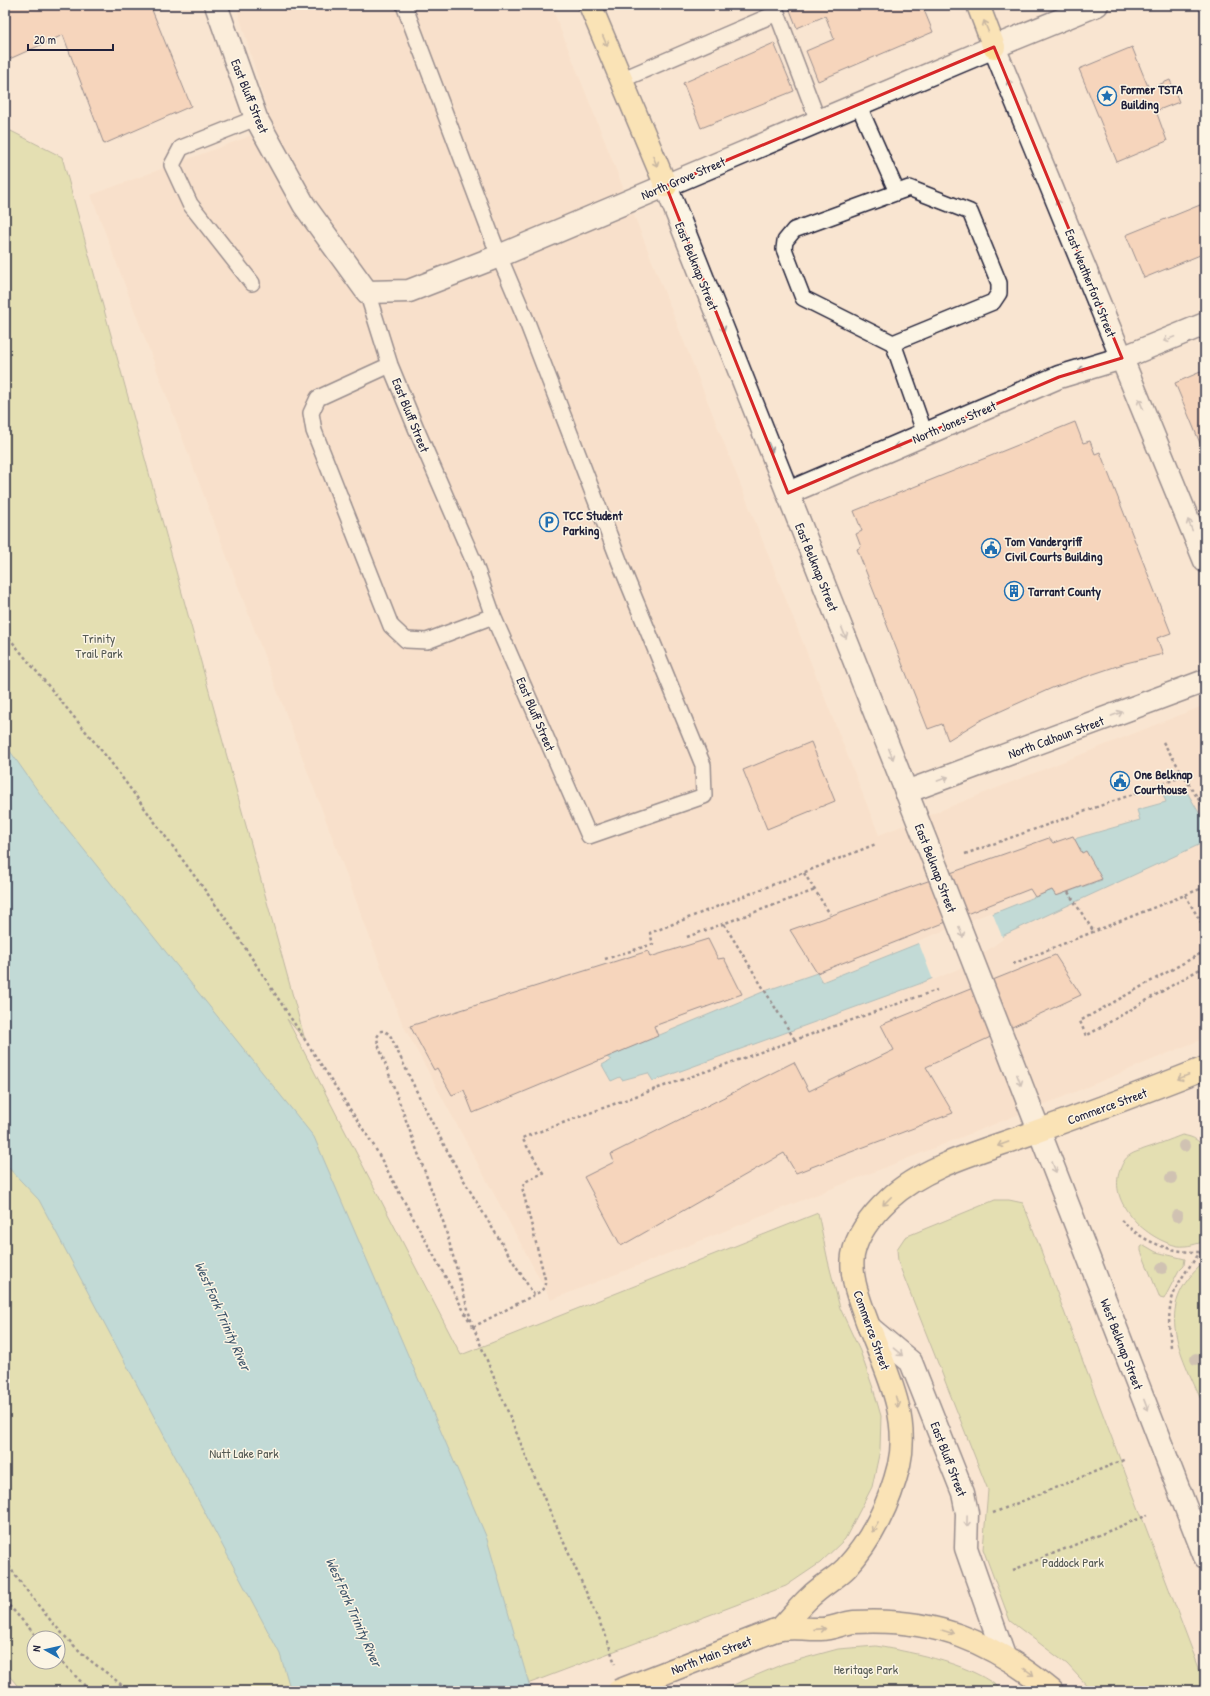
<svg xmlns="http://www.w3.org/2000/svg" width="1210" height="1696" font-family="'Patrick Hand',sans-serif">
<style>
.built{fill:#f7dac3}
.green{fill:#c9d88c;stroke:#767d64;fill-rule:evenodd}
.water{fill:#7ecddb;stroke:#59899b}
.pier{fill:#f9e5d1}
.building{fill:#f2c1a2;stroke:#22223b}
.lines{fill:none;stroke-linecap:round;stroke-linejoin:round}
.lane-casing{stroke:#22223b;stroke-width:18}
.street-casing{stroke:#22223b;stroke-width:25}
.secondary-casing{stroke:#22223b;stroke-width:25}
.primary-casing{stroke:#22223b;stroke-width:25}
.path{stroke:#22223b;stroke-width:2.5;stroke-dasharray:3 3;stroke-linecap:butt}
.lane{stroke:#fcf5e5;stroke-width:15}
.street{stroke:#fcf5e5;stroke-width:22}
.secondary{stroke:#fcf5e5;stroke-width:22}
.primary{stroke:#fadf96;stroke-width:22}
.secondary-bridge-casing{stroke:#22223b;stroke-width:25;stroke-linecap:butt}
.primary-bridge-casing{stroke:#22223b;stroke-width:25;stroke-linecap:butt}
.secondary-bridge{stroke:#fcf5e5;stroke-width:22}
.primary-bridge{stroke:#fadf96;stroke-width:22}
.tree{fill:#9e988c}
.oneway{stroke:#8e8068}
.oneway2{stroke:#9a9698}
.marked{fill:none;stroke:#d62828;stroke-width:3;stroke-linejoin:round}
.labels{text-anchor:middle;stroke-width:3;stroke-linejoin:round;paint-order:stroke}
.poi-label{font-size:13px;font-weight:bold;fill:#22223b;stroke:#fcf5e5;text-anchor:start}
.street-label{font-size:13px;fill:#22223b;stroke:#fcf5e5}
.park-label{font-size:13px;fill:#545953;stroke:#fcf5e5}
.water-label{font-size:14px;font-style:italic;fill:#3e556b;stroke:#fcf5e5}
</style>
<rect width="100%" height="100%" fill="#f9e5d1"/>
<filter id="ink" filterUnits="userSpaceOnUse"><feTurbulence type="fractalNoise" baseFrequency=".025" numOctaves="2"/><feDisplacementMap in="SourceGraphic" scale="8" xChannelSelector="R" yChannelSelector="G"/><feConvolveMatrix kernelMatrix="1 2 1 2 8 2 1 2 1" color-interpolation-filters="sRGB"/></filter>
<g filter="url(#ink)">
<!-- built -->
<path class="built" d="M236,5h315l328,830 326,-130v333l-142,59 -512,203 -149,-277 -311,-828 151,-56 30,-13z"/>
<!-- green -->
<path class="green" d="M5,128l57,29 243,883 -18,-21 174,336 357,-142 10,48 12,47 20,43 13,37 8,28 -1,34 -8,37 -27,52 -25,24 -34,23 -277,105h-487l-17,-20zM34,1638h24v24h-24z
M1182,1135c12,2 19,5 23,18v88c-8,3 -18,6 -27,5 -31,-6 -71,-43 -58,-76 2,-6 5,-12 10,-15 4,-3 10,-4 14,-6 13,-4 25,-9 38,-14z
M995,1200h14l14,3 182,481v7h-113l-25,-27 -57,-43 -27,-72 5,-59 -90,-228 -1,-13 8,-12z
M1144,1245l12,7 29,7 -1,6 -5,5 -15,29 -4,-1 -19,-47v-4z
M1205,1262v147c-22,-53 -56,-101 0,-147z
M876,1646c40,7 97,18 127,45h-284l64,-27 55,-15z"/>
<!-- water -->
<path class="water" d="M5,744l40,57 269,336 172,399 45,155h-240l-11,-37 -241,-454 -34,-36z
M1184,787l21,36v19l-201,93 -38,29 -47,20 -266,97 -5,-8 -26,7 -2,-3 -9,4 -9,-16 9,-5 -4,-3 158,-66 52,-18 5,9 230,-92 4,6 46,-16 -20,-27 -8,-14 66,-19 -3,-10 29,-8 -3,-8z"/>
<!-- pier -->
<path class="pier" d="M992,912l11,27 -36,26 -34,15 -15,-39z"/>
<!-- building -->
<path class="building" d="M5,5h145l41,101 -87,38 -41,-109 -58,26z
M788,5h134l11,27 -115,49 -12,-30 28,-12 -7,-19 -2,-4 -28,12z
M774,43l20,48 -93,37 -18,-45z
M1132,47l17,42 21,-9 9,22 -23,9 11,30 -50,21 -38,-93z
M1205,203v50l-61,25 -18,-43z
M1205,370v85l-30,-72z
M1075,422l8,21 7,-2 5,13 5,-2 71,181 -14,5 6,16 -37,9 -74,25 -71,32 -33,20 -6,-16 -14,5 -71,-180 4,-2 -5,-13 6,-3 -8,-20z
M811,742l24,59 -68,28 -24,-59z
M1073,836l9,17 4,-2 16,28 -46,17 -4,-6 -17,7 -5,-8 -213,84 -27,-43 259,-92 4,5z
M708,939l10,20 6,-1 18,36 -88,32 4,10 -185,77 -9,-23 -12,5 -15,-27 -3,2 -24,-44 238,-75 2,6z
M1055,955l26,40 -155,72 27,46 -157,60 -12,-20 -163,93 -37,-69 30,-15 -3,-8 183,-92 15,29 85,-41 -13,-25z"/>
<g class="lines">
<defs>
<path id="lane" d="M621,80l156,-67 41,108
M858,104l39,88
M252,283l-62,-79 -18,-39 9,-17 75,-30
M367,292l23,73 28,68 56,129 19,54 96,220 115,-40 -1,-31 -83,-202 -93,-241 -28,-66 -95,-251
M893,343l100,-41 6,-9v-10l-29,-71 -61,-24 -115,42 -9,11 -1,8 19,49 90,45 32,91
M390,365l-72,33 -7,15 3,18 77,195 15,14 21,1 66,-25"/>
<path id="street" d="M216,5l40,113 48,87 63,87 42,-1 90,-35 495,-209 103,-42
M788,493l271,-116 63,-19
M906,792l299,-111
M869,1327l42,35 52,131 4,20 -1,35 38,108"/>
<path id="secondary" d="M994,47l211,514
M666,186l271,683
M1122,358l83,-34
M1005,1043l200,514"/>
<path id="primary" d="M590,5l76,181
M978,5l16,42
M781,1628c10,-10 19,-22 29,-31 11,-11 25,-18 36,-29 26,-28 44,-66 53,-103 12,-53 -17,-101 -34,-149 -7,-20 -15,-40 -12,-61 4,-21 20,-41 36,-56 36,-34 97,-49 143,-66 58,-21 116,-42 173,-65
M773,1631c16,-6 32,-1 48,-2 11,0 22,-6 33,-7 80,-5 137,19 198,69"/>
</defs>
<!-- lane casing -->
<use href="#lane" class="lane-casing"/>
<!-- street casing -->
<use href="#street" class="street-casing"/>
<!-- secondary casing -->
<use href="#secondary" class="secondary-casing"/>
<!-- primary casing -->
<use href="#primary" class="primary-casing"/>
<!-- path -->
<path class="path" d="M5,633l105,128 119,162 145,223 96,176
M1163,742l42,68
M965,854l219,-78
M804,873l26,41
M1068,892l26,40
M1185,895l20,34
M724,924l71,116
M687,937l128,-47
M1205,951l-125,70 6,15 119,-70
M605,959l48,-15 -3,-11 226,-89
M1013,964l192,-77
M1202,1116l3,7
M1121,1220c22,22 49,33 80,32
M473,1326l59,145 75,168 8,25
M473,1327l-29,-103 -66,-180 -1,-7 4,-6h4l5,4c21,45 42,90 67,133 24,43 51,85 77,127 8,-4 12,-7 11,-16l-23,-92 5,-6 16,-8 -21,-35 111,-41 304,-107
M473,1327l61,-32
M1171,1347c-4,-36 -3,-51 19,-81 4,-5 8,-13 15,-15
M993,1513l133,-54
M5,1561c24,33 49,67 79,94 14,13 31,22 43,36
M1013,1570l135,-55
M5,1601l33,37
M58,1658l32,33"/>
<!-- lane -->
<use href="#lane" class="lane"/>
<!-- street -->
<use href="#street" class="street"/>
<!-- secondary -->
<use href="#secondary" class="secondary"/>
<!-- primary -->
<use href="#primary" class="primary"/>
<defs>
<path id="secondary-bridge" d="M937,869l68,174"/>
<path id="primary-bridge" d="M618,1691l155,-60"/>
</defs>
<!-- secondary-bridge casing -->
<use href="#secondary-bridge" class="secondary-bridge-casing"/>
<!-- primary-bridge casing -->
<use href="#primary-bridge" class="primary-bridge-casing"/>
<!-- secondary-bridge -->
<use href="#secondary-bridge" class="secondary-bridge"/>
<!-- primary-bridge -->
<use href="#primary-bridge" class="primary-bridge"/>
</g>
<!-- trees -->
<g class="tree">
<circle cx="1184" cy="1146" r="6"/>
<circle cx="1171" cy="1178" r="6"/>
<circle cx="1177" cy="1216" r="6"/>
<circle cx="1162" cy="1268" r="6"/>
<circle cx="1196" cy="1359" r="6"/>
</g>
<!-- one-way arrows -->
<defs><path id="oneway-shaft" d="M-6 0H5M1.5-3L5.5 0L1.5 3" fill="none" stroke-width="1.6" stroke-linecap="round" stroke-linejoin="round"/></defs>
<g class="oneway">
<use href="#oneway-shaft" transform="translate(986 26) rotate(-112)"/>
<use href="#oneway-shaft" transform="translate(605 41) rotate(67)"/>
<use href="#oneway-shaft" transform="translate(655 161) rotate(67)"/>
<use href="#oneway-shaft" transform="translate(1183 1077) rotate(158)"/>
<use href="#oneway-shaft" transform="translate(1003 1144) rotate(160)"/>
<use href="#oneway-shaft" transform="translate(887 1201) rotate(135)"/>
<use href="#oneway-shaft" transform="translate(897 1402) rotate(76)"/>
<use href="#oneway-shaft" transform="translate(875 1527) rotate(121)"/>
<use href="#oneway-shaft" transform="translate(820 1629) rotate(-4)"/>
<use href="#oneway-shaft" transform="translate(948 1632) rotate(17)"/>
<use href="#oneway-shaft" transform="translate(1029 1672) rotate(36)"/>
</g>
<g class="oneway2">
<use href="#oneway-shaft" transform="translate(1010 85) rotate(-112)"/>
<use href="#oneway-shaft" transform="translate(1059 205) rotate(-112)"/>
<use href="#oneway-shaft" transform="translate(722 326) rotate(68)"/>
<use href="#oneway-shaft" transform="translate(1169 339) rotate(158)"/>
<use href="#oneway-shaft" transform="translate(1084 369) rotate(163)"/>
<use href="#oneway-shaft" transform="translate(1141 404) rotate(-112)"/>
<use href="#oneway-shaft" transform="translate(900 445) rotate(157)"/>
<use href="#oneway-shaft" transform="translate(770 447) rotate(68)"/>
<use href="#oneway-shaft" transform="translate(1190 525) rotate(-112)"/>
<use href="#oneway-shaft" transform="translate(844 633) rotate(68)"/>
<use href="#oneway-shaft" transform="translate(1117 714) rotate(-20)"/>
<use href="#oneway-shaft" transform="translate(891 754) rotate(68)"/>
<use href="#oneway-shaft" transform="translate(943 779) rotate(-20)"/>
<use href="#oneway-shaft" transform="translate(961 932) rotate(69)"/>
<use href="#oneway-shaft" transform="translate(1019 1080) rotate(69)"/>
<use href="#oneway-shaft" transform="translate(1054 1167) rotate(69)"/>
<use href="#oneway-shaft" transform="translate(898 1352) rotate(40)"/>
<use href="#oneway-shaft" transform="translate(1146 1405) rotate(69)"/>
<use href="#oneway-shaft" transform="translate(967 1521) rotate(91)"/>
</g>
</g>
<!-- marked area -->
<path d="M0 0H1210V1696H0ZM994,47l128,311 -63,19 -271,116 -122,-307z" fill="#f9e5d1" fill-opacity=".55" fill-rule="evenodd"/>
<path class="marked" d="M994,47l128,311 -63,19 -271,116 -122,-307z"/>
<!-- icons -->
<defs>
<symbol id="sight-ring" viewBox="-11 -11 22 22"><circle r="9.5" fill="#fcf5e5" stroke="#1f6fb2" stroke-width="1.5"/><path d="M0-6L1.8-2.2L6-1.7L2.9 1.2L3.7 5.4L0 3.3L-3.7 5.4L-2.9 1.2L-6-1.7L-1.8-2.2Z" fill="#1f6fb2"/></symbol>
<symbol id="parking-ring" viewBox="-11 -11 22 22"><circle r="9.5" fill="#fcf5e5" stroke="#1f6fb2" stroke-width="1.5"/><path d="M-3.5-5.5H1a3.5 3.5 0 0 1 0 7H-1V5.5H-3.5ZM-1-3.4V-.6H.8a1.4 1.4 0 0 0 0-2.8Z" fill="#1f6fb2"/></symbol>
<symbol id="civic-ring" viewBox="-11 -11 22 22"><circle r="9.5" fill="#fcf5e5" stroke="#1f6fb2" stroke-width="1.5"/><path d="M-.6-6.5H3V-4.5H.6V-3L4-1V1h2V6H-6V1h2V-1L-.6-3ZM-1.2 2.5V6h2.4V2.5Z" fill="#1f6fb2"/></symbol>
<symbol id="building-ring" viewBox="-11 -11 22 22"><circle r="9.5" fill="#fcf5e5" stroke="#1f6fb2" stroke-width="1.5"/><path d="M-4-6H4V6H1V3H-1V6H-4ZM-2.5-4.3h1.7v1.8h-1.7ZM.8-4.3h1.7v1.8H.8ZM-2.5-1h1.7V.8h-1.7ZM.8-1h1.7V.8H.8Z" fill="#1f6fb2"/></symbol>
</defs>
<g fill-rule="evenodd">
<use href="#sight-ring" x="1096" y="85" width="22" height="22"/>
<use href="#parking-ring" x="538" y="511" width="22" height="22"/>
<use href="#civic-ring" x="980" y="537" width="22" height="22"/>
<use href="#building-ring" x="1003" y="580" width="22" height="22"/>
<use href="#civic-ring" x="1109" y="770" width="22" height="22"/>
</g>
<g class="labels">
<!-- poi labels -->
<g class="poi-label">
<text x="1121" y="94">Former TSTA<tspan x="1121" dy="15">Building</tspan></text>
<text x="563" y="520">TCC Student<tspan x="563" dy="15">Parking</tspan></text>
<text x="1005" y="546">Tom Vandergriff<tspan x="1005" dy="15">Civil Courts Building</tspan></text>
<text x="1028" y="596">Tarrant County</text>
<text x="1134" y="779">One Belknap<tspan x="1134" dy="15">Courthouse</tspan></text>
</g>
<!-- street labels -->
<g class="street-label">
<text transform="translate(250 96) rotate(68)" y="5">East Bluff Street</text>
<text transform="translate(683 178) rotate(-23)" y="5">North Grove Street</text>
<text transform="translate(697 266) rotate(68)" y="5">East Belknap Street</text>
<text transform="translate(1091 283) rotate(68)" y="5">East Weatherford Street</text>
<text transform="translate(411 415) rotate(68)" y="5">East Bluff Street</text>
<text transform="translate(954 422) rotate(-23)" y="5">North Jones Street</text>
<text transform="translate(817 567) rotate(68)" y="5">East Belknap Street</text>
<text transform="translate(536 714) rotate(67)" y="5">East Bluff Street</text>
<text transform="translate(1056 737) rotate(-20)" y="5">North Calhoun Street</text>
<text transform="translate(936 868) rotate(69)" y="5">East Belknap Street</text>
<text transform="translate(1107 1106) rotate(-20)" y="5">Commerce Street</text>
<text transform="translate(872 1330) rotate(70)" y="5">Commerce Street</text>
<text transform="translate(1122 1344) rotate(69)" y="5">West Belknap Street</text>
<text transform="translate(949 1459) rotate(69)" y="5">East Bluff Street</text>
<text transform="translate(711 1655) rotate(-21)" y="5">North Main Street</text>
</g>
<!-- park labels -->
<g class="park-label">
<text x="99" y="643">Trinity<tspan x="99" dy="15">Trail Park</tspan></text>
<text x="244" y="1458">Nutt Lake Park</text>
<text x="1073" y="1567">Paddock Park</text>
<text x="866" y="1674">Heritage Park</text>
</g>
<!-- water labels -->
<g class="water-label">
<text transform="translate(223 1316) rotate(66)" y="5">West Fork Trinity River</text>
<text transform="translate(354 1612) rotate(66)" y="5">West Fork Trinity River</text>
</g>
</g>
<!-- margin -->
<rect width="1210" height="1696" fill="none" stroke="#fcf5e5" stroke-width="20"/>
<rect x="10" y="10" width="1190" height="1676" fill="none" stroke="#22223b" stroke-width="1.5" filter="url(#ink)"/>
<!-- north arrow -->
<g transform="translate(46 1650) rotate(278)"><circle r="19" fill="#fcf5e5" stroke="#a5a1a1"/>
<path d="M0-3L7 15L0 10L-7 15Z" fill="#1f6fb2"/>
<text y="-6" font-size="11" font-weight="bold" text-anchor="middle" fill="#22223b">N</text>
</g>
<!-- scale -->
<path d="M28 44v6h85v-6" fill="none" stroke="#22223b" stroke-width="2"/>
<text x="34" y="44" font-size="12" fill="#22223b" stroke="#fcf5e5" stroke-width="3" paint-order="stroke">20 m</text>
</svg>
